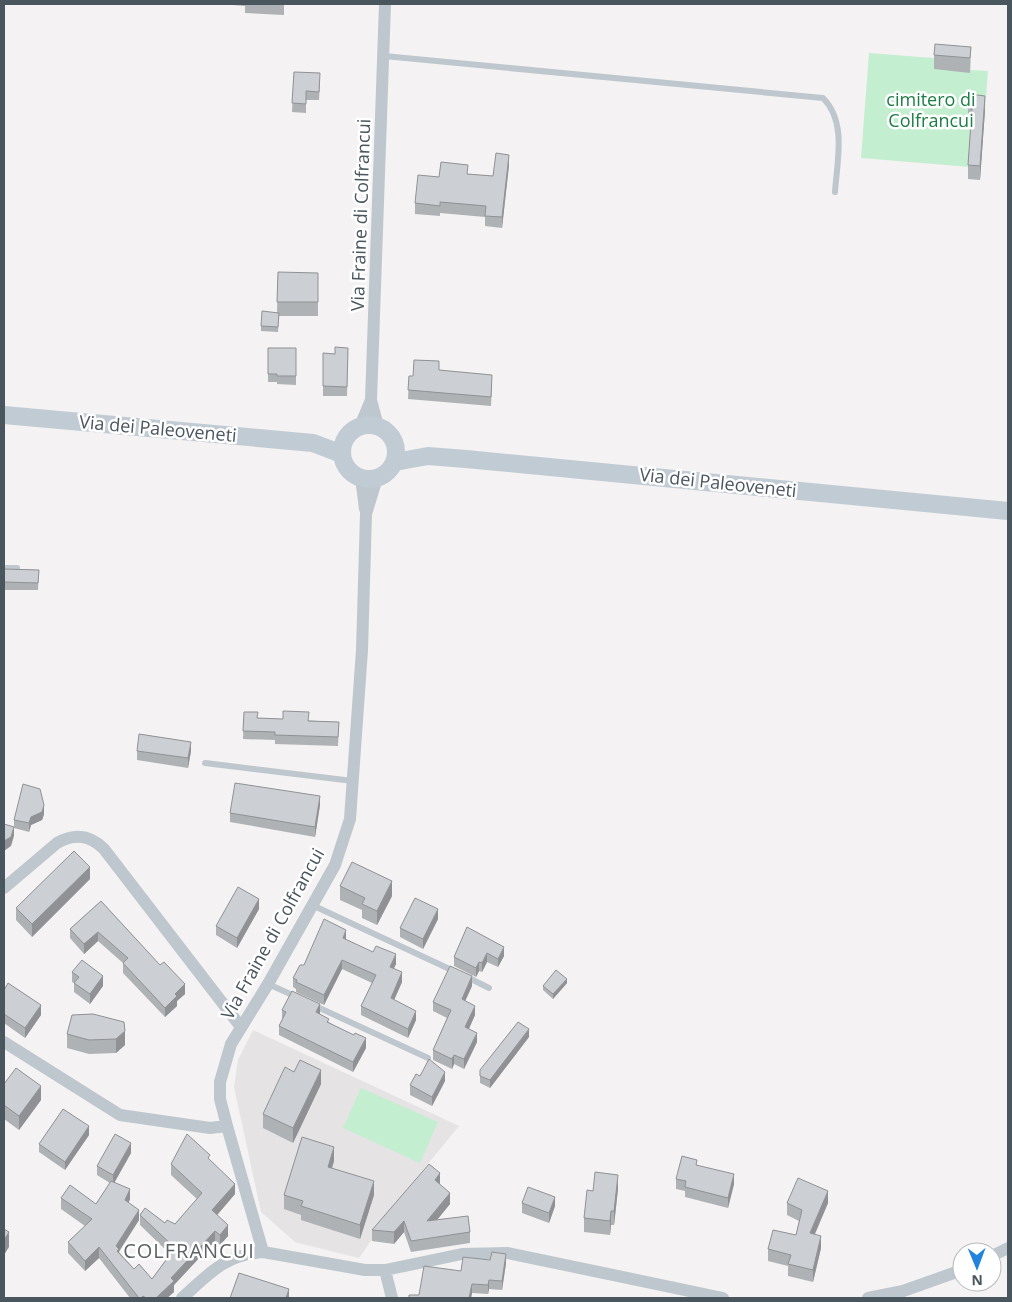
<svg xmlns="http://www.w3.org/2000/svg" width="1012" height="1302" font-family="'Open Sans',sans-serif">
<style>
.education{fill:#e5e3e3}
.green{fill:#c3eed0}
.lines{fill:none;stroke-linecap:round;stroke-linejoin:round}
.lane{stroke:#bec7cd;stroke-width:6}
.street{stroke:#bec7cd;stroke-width:12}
.secondary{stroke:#c0cbd4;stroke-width:18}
.wall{fill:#afb2b5}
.shaded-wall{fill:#8f9194}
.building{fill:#cccfd3;stroke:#8f9194}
.labels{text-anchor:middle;stroke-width:5;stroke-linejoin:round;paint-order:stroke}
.park-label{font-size:18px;fill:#1c7e45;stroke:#fff}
.street-label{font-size:18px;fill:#4a565e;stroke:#fff}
.quarter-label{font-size:20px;letter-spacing:1px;fill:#5e6266;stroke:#fff}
</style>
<rect width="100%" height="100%" fill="#f4f2f2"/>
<!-- education -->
<path class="education" d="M253,1030l206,96 -51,62 -49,70 -64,-16 -34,-30 -27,-125 4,-27z"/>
<!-- green -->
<path class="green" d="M869,53l102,8 -1,9 18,1 -7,90h-10l-1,6 -109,-9z
M361,1088l77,34 -18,41 -77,-35z"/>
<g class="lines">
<!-- lane -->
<path class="lane" d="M384,56l439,42c24,24 14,63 12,94
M4,568h13
M205,763l148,18
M312,905l144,67
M465,976l24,12
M268,984l29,13
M313,1005l115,53"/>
<!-- street -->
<path class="street" d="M371,400l7,26
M360,426l11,-26 14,-396
M361,478l4,31
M4,888l53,-45c18,-10 33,-8 47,6l137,178
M4,1042l116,73 90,13 17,-2
M263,1252l-36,-126 -7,-27v-17l11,-38 37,-60 67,-119 15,-46 12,-169 4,-136 11,-36
M992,1256l16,-8
M385,1270l7,28
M182,1298c27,-24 42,-43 81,-46l102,18h20l77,-16 46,-1 215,45
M868,1298l35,-7 59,-21"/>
<!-- secondary -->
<path class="secondary" d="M4,415l309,28 29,11
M342 452a27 27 0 1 1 54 0a27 27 0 1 1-54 0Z
M395,462l33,-6 38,3 542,52"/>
</g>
<!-- wall -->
<path class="wall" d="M232,4h52v11l-39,-2v-7l-13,-1z
M971,47l-1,26 -36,-4v-14z
M294,72l26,10 -1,18h-13v13l-14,-1z
M968,108l17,2 -5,70 -12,-1v-14l3,-43h-3z
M509,165l-7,63 -17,-2v-9l-45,-4v3l-25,-2v-11l24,-26 29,-3 25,2z
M278,272l40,16v28h-39l-1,16 -17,-1v-5l16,-13z
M268,348h28v37l-19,-1v-2h-9z
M348,348l-1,48h-24v-43l12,1z
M439,370l53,14 -1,22 -83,-7 1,-23h4z
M4,569l35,1 -1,20h-34z
M244,712l14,6 81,4 -1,24 -63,-2v-4l-32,-1z
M137,751h54l-3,17 -51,-8z
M320,805l-5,32 -85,-15v-9z
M44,814l-2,6 -11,5 -2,7 -15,-4v-8z
M90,879l-58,58 -16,-17v-12z
M340,886l52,10 -15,29 -15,-7v-8l-22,-10z
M101,901l84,93 -8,7v5l-12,11 -42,-44v-10l-25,-22 -14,13 -14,-16v-9z
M259,909l-22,39 -21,-13v-9z
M438,919l-15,30 -23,-12v-9z
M467,927l37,29 -6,11 -11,-5 -5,10 -3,-1 -3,6 -22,-11v-9z
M346,940l50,24 -2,4 8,14 -8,18 22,20 -8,18 -47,-23v-9l11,-23 -30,-14 -18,36 -28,-13v-3l-3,-2v-9z
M72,972l31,14 -13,18 -16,-12v-9l-2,-1z
M567,983l-14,16 -10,-9v-4z
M472,986l-7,15 10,14 -6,14 8,13 -13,27 -10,-5 -2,5 -19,-9v-10l14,-32 -14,-7v-9z
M4,990l37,25 -16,23 -21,-15z
M282,1010l38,4 9,8 37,26 -13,24 -74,-37v-9l3,-7z
M125,1031v14l-9,8 -27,1 -22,-6v-14z
M529,1037l-39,51 -10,-5v-13z
M420,1076l25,5 -13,25 -22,-11v-10z
M4,1084l37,16 -22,30 -15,-11z
M321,1084l-28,59 -30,-15v-14z
M89,1135l-24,35 -26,-18v-8z
M131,1153l-17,30 16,16 -2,4 11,17 -20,32 15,17 18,10 18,-25 -30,-29v-10l25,8 10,1 22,-25 -26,-24v-11l39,-3 25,33 -18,21 11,21 -8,9 -5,-4 -41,44v7l-7,6h-37l-31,-40 -14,13 -17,-18v-11l17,-16 -24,-17v-11l35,6 14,-21 -13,-8v-9z
M334,1161l-2,7 42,27 -14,44 -59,-19v-5l-17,-6v-14z
M697,1165l37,19 -6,24 -43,-11v-6l-9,-2v-10z
M440,1184l10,20 -13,16 33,12v11l-59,9 -7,-20 -10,12 -22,-3v-11z
M618,1189l-4,36h-3l-1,10 -26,-3v-14l9,-27z
M522,1203l33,3 -6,17 -27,-10z
M787,1203h41l-13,31 6,14 -8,34 -25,-6v-10l-20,-5v-12l28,-14 3,-14 -12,-6z
M506,1263l-4,27 -13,-1 -1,5 -16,-1 -1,5h-62l10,-3 42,-24z"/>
<!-- shaded-wall -->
<path class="shaded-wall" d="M985,96v14l-5,70v-14z
M509,155v10l-7,63v-11z
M191,742v9l-3,17v-10z
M320,796v9l-5,32v-10z
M44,805v9l-2,6 -11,5 -2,7v-9l2,-6z
M14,827v9l-3,10 -7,5v-10z
M90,867v12l-58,58v-13z
M392,881v15l-15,29v-14z
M259,899v10l-22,39v-10z
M438,909v10l-15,30v-10z
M346,930v10l-3,-2z
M98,932v9l-14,13v-10z
M504,947v9l-6,11v-8z
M487,953v9l-5,10v-9z
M396,954v10l-6,12v-9z
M342,960v9l-18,36v-10z
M479,962v9l-3,6v-9z
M402,972v10l-11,25v-9z
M103,976v10l-13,18v-10z
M472,976v10l-10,22v-9z
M567,979v4l-14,16v-5z
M185,984v10l-8,7v5l-12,11v-9l10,-14z
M320,1004v10l-4,8v-10z
M41,1005v10l-16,23v-10z
M475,1006v9l-10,22v-10z
M416,1011v9l-8,18v-9z
M529,1029v8l-39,51v-8z
M125,1031v14l-9,8v-14z
M477,1033v9l-13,27v-10z
M366,1038v10l-13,24v-10z
M454,1055v9l-2,5v-10z
M321,1070v14l-28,59v-15z
M445,1072v9l-13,25v-9z
M41,1086v14l-22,30v-14z
M89,1126v9l-24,35v-8z
M131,1143v10l-18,32v-10z
M334,1147v14l-6,20v-14z
M440,1173v11l-5,7v-11z
M734,1174v10l-6,24v-10z
M618,1175v14l-4,36v-14z
M374,1181v14l-14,44v-14z
M235,1184v10l-23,27v-11z
M130,1189v10l-5,12v-11z
M828,1191v12l-18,42v-12z
M450,1193v11l-23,28v-11z
M555,1197v9l-6,17v-10z
M139,1210v10l-20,31v9l-3,-14z
M611,1211v14l-1,10v-14z
M404,1221v11l-10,12v-12z
M228,1225v11l-8,9v-10z
M215,1231v10l-41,44v7l-7,6h-11l15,-20z
M9,1232v15l-5,8v-15z
M821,1236v12l-8,34v-12z
M99,1247v11l-14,13v-10z
M506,1254v9l-4,27v-9z
M489,1280v9l-1,5v-9z
M472,1284v9l-1,5h-2z
M289,1289v9h-3z"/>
<!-- building -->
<path class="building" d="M935,44l36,3 -1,11 -36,-3z
M294,72l26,1 -1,19 -13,-1v13l-14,-1z
M969,94l16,2 -5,70 -12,-1 4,-57h-4z
M496,153l13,2 -7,62 -17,-1 1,-10 -46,-4v4l-25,-3 3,-28 21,2 2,-15 27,3 -1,9 26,2z
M278,272l40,1v29h-41z
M262,311l17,2 -1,14 -17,-1z
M335,347l13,1 -1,39 -24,-1v-33l12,1z
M268,348h28v28h-19v-2h-9z
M414,360l25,1v9l53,5 -1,22 -83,-7 1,-14h4z
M4,569l35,1 -1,13 -34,-1z
M283,711l26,1 -1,9 31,1 -1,15 -63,-2v-3l-32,-1 1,-19h14l-1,6 26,1z
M139,734l52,8 -3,16 -51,-7z
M235,783l85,13 -5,31 -85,-14z
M23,784l17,5 4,16 -2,7 -11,5 -2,6 -15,-3z
M4,824l10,3 -3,10 -7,4z
M74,851l16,16 -58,57 -16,-16z
M352,862l40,19 -15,30 -15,-7 3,-6 -25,-12z
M238,887l21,12 -22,39 -21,-12z
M415,898l23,11 -15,30 -23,-11z
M101,901l59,64 4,-3 21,22 -10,10 2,2 -12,12 -42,-45 5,-5 -30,-26 -14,12 -14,-15z
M324,919l22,11 -3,8 30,14 3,-6 20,8 -6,13 12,5 -11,26 25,13 -8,18 -47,-23 15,-31 -34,-15 -18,35 -28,-13 1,-2 -4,-2 7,-13h4z
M467,927l37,20 -6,12 -11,-6 -5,10 -3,-1 -3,6 -22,-11z
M82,960l21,16 -13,18 -16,-11 5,-6 -7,-5z
M450,966l22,10 -10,23 13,7 -10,21 12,6 -13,26 -10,-4 -2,4 -19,-9 18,-40 -18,-8z
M556,970l11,9 -14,15 -10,-8z
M8,983l33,22 -16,23 -21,-14v-24z
M292,991l28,13 -4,8 13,7 -2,3 27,13 1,-2 11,5 -13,24 -74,-36 7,-14 -4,-2z
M93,1014l31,8 1,9 -9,8 -27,1 -22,-6 5,-19z
M518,1022l11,7 -39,51 -10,-4v-6z
M429,1059l16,13 -13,25 -22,-12 6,-11 4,2z
M300,1060l21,10 -28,58 -30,-14 22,-47 9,5z
M16,1068l25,18 -22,30 -15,-11v-21z
M63,1109l26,17 -24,36 -26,-18z
M115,1134l16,9 -18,32 -16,-9z
M187,1134l23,21 -2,3 27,26 -23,26 16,15 -8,10 -5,-4 -44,47 3,3 -18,17h-10l-3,-2 -2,2h-2l-40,-51 -14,14 -17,-19 24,-23 -31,-21 9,-13 26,19 15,-23 19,8 -5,11 14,10 -23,36 3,3 -2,2 17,18 5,-5 13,15 23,-31 -35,-33 5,-7 20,15 2,-3 8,4 27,-31 -31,-29z
M302,1137l32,10 -6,20 46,14 -14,44 -59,-19 2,-5 -19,-6z
M682,1156l15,4 -1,5 38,9 -6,24 -43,-11 1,-6 -10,-2z
M429,1164l11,9 -5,7 15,13 -23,28 41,-5 2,16 -59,9 -7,-20 -10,11 -22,-2z
M595,1172l23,3 -4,36h-3l-1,10 -26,-3 3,-28 6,1z
M798,1178l30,13 -18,42 11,3 -8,34 -25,-6 3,-9 -23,-6 5,-19 23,5 6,-25 -15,-7z
M528,1187l27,10 -6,16 -27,-10z
M4,1229l5,3 -5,8z
M492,1252l14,2 -4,27 -13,-1 -1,5 -16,-1 -3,14h-60v-3h10l5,-29 37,5 2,-14 27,3z
M239,1273l50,16 -3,9h-56z"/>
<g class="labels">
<!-- park labels -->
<g class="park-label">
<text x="931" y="106">cimitero di<tspan x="931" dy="21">Colfrancui</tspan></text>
</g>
<!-- street labels -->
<g class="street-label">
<text transform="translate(361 215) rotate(-88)" y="6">Via Fraine di Colfrancui</text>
<text transform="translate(158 429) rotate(5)" y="6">Via dei Paleoveneti</text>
<text transform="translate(718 483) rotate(6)" y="6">Via dei Paleoveneti</text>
<text transform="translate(273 934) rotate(-61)" y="6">Via Fraine di Colfrancui</text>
</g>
<!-- quarter labels -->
<g class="quarter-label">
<text x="189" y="1258">COLFRANCUI</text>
</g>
</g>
<!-- border -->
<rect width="1012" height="1302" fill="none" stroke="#4a565e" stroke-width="10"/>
<!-- north arrow -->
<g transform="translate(977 1267) rotate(179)"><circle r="24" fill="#ffffff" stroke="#b7bbbf"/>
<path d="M0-4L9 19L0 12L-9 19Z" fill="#2283dd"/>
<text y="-8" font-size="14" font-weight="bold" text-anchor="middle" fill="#4a565e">N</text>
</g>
</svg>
